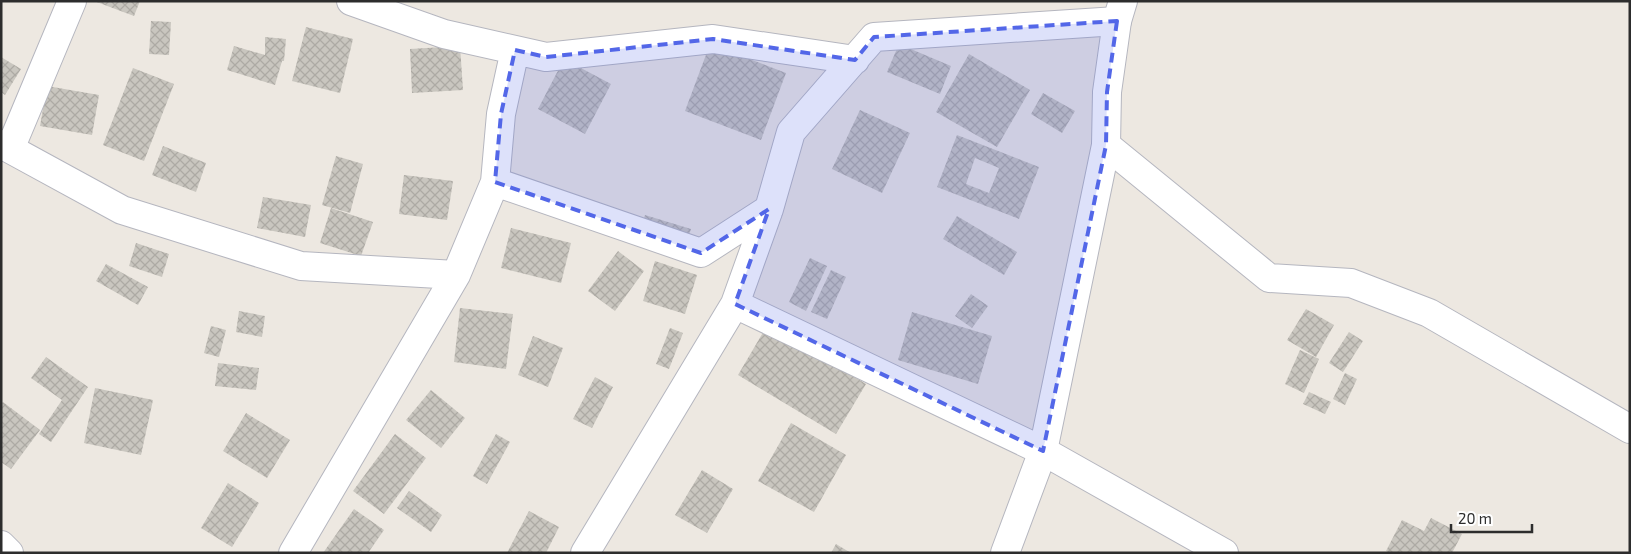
<svg xmlns="http://www.w3.org/2000/svg" width="1631" height="554" font-family="'Exo 2',sans-serif">
<style>
.building{fill:url(#building-cross-hatch);fill-rule:evenodd}
.lines{fill:none;stroke-linecap:round;stroke-linejoin:round}
.street-casing{stroke:#b5b6bf;stroke-width:30}
.secondary-casing{stroke:#b5b6bf;stroke-width:30}
.street{stroke:#fff;stroke-width:28}
.secondary{stroke:#fff;stroke-width:28}
.marked{fill:#5367e8;fill-opacity:0.2;stroke:#5367e8;stroke-width:4;stroke-dasharray:10 6;stroke-linejoin:round}
</style>
<defs>
<pattern id="building-cross-hatch" width="8" height="8" patternUnits="userSpaceOnUse" patternTransform="scale(1.25)"><rect width="8" height="8" fill="#c9c6bf"/><path d="M0 0l8 8M0 8l8-8" fill="none" stroke="#adaaa4"/></pattern>
</defs>
<rect width="100%" height="100%" fill="#ede8e1"/>
<!-- building -->
<path class="building" d="M94,1h46l-6,15z
M151,21l20,1 -2,33 -20,-1z
M306,27l47,12 -13,54 -48,-12z
M265,37l21,2 -2,22h-2l-7,24 -48,-15 7,-24 31,9z
M710,44l76,29 -25,67 -76,-29z
M899,44l52,22 -11,28 -53,-22z
M460,46l3,44 -51,3 -2,-44z
M969,54l61,36 -33,57 -61,-35z
M1,57l20,12 -16,26 -4,-3z
M564,59l47,25 -26,50 -47,-25z
M133,68l41,16 -30,77 -41,-16z
M47,86l52,9 -7,40 -52,-9z
M1043,93l32,18 -13,22 -31,-19z
M860,110l50,23 -28,60 -50,-24z
M957,135l82,32 -20,52 -82,-32zM975,158l24,10 -10,25 -23,-9z
M163,146l43,17 -10,29 -44,-17z
M336,156l27,8 -13,49 -28,-8z
M404,175l49,6 -6,39 -48,-6z
M263,197l48,8 -6,32 -48,-9z
M331,208l42,14 -12,34 -41,-13z
M645,215l46,14 -5,14 -45,-13z
M957,216l60,36 -13,23 -61,-36z
M511,228l60,15 -10,40 -60,-15z
M136,243l33,11 -7,23 -33,-11z
M618,251l26,20 -29,40 -27,-20z
M810,258l17,8 -21,45 -17,-9z
M655,261l42,14 -12,39 -42,-13z
M106,264l42,23 -10,18 -42,-24z
M831,270l15,7 -19,42 -16,-7z
M971,294l17,12 -16,22 -17,-12z
M460,308l53,6 -7,55 -52,-7z
M1306,309l28,16 -18,32 -29,-17z
M239,311l26,5 -3,21 -26,-5z
M912,312l80,24 -14,48 -80,-24z
M768,324l98,60 -30,50 -98,-59z
M211,326l15,4 -7,27 -15,-4z
M670,328l13,5 -14,36 -13,-5z
M1349,332l14,9 -20,31 -14,-9z
M533,336l30,12 -15,39 -30,-12z
M1300,350l19,9 -15,34 -19,-9z
M46,357l42,30 -37,55 -12,-8 23,-34 -31,-22z
M218,363l41,5 -3,22 -41,-4z
M1345,373l12,6 -12,26 -12,-6z
M595,377l18,10 -21,41 -19,-9z
M95,388l58,12 -12,55 -57,-12z
M431,390l34,28 -24,30 -35,-28z
M1309,392l22,10 -6,12 -22,-10z
M3,402l37,28 -29,39 -10,-7v-58z
M246,413l44,27 -23,38 -44,-27z
M791,423l55,32 -32,57 -56,-31z
M395,434l31,24 -42,56 -31,-23z
M496,434l14,8 -23,42 -14,-8z
M702,470l31,19 -26,44 -32,-18z
M228,483l31,20 -27,44 -31,-19z
M409,491l33,24 -11,17 -34,-24z
M354,509l30,21 -16,23h-45z
M529,511l30,16 -13,26h-39z
M1431,518l31,16 -10,19h-62l-4,-2 16,-31 22,11z
M836,544l15,9h-20z"/>
<g class="lines">
<defs>
<path id="street" d="M351,1l93,33 102,23 167,-18 142,21
M1,144l121,66 179,56 155,9
M1106,145l163,133 82,5 78,30 201,116
M10,149l62,-148
M495,182l206,71 68,-44
M735,304l308,147 181,102
M1,545l8,8
M293,553l163,-278 39,-93 6,-68 14,-64
M585,553l150,-249 34,-95 22,-77 83,-95 243,-16"/>
<path id="secondary" d="M1005,553l38,-102 63,-306 1,-53 10,-71 6,-20"/>
</defs>
<!-- street casing -->
<use href="#street" class="street-casing"/>
<!-- secondary casing -->
<use href="#secondary" class="secondary-casing"/>
<!-- street -->
<use href="#street" class="street"/>
<!-- secondary -->
<use href="#secondary" class="secondary"/>
</g>
<!-- marked area -->
<path class="marked" d="M1117,21l-10,71 -1,53 -63,306 -308,-147 34,-95 -68,44 -206,-71 6,-68 14,-64 31,7 167,-18 142,21 19,-23z"/>
<!-- border -->
<rect width="1631" height="554" fill="none" stroke="#2d2d2d" stroke-width="5"/>
<!-- scale -->
<path d="M1451 524v8h81v-8" fill="none" stroke="#2d2d2d" stroke-width="2.5"/>
<text x="1458" y="524" font-size="15" fill="#2d2d2d" stroke="#ffffff" stroke-width="4" paint-order="stroke">20 m</text>
</svg>
